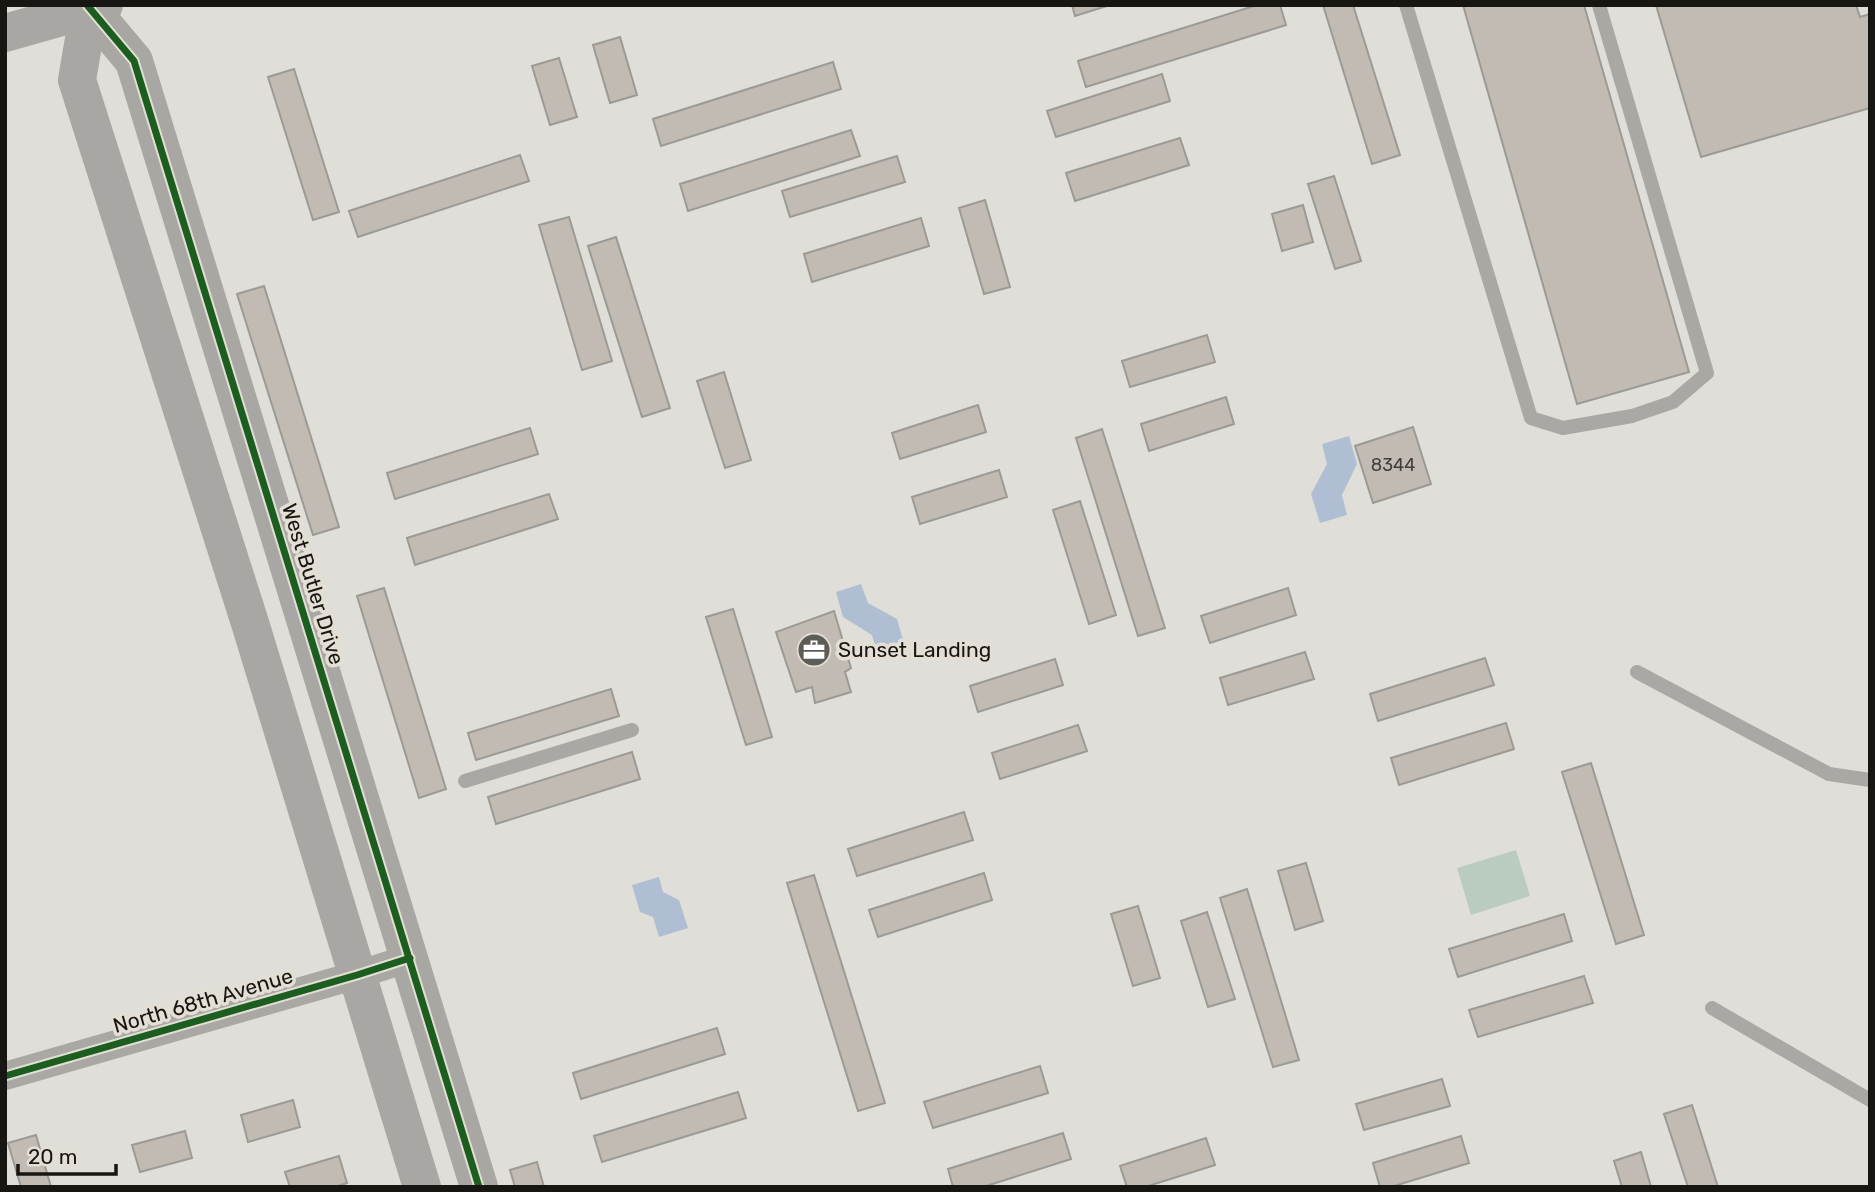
<svg xmlns="http://www.w3.org/2000/svg" width="1875" height="1192" font-family="Rubik,sans-serif">
<style>
.green{fill:#bacbbf}
.water{fill:#b0bed3}
.building{fill:#c2bbb4;stroke:#9c9a95;stroke-width:2}
.lines{fill:none;stroke-linecap:round;stroke-linejoin:round}
.lane{stroke:#a9a8a5;stroke-width:14}
.street{stroke:#a9a8a5;stroke-width:28}
.secondary{stroke:#a8a7a3;stroke-width:38}
.cycleway-casing{stroke:#e4dfd4;stroke-width:11}
.cycleway{stroke:#1b5e20;stroke-width:7}
.labels{text-anchor:middle;stroke-width:7;stroke-linejoin:round;paint-order:stroke}
.number-label{font-size:18px;fill:#423f3a}
.street-label{font-size:21px;fill:#181612;stroke:#e4dfd4}
.poi-label{font-size:21px;fill:#181612;stroke:#e4dfd4;text-anchor:start}
</style>
<rect width="100%" height="100%" fill="#e0ded8"/>
<!-- green -->
<path class="green" d="M1516,850l14,46 -59,19 -14,-47z"/>
<!-- water -->
<path class="water" d="M1349,436l8,28 -15,31 5,20 -27,8 -9,-29 16,-30 -5,-20z
M861,584l7,19 29,16 8,28 -27,7 -6,-19 -29,-18 -7,-25z
M659,877l4,15 16,8 9,28 -29,9 -6,-20 -13,-5 -8,-27z"/>
<!-- building -->
<path class="building" d="M1072,5h38l-35,11z
M1257,5h23l6,20 -200,62 -8,-26z
M1323,5h30l47,150 -28,9z
M1463,5h121l105,367 -112,32z
M1656,5h200l4,12 10,-3v94l-169,49z
M620,37l17,58 -27,8 -17,-58z
M559,58l18,59 -27,8 -18,-59z
M833,62l8,27 -180,57 -8,-27z
M294,69l45,143 -26,8 -45,-143z
M1162,74l8,27 -114,36 -9,-26z
M851,130l9,26 -172,55 -8,-27z
M1180,138l9,27 -114,36 -9,-28z
M520,155l9,26 -171,56 -9,-26z
M897,156l8,26 -115,35 -8,-26z
M1334,176l27,85 -26,8 -27,-85z
M985,200l25,87 -26,7 -25,-86z
M1303,205l10,37 -31,9 -10,-37z
M569,217l43,144 -30,9 -43,-145z
M921,218l8,28 -117,36 -8,-28z
M616,237l54,171 -28,9 -54,-171z
M264,286l75,241 -26,8 -76,-241z
M1207,335l8,27 -85,25 -8,-26z
M724,372l27,88 -26,8 -28,-87z
M1226,397l8,27 -85,27 -8,-27z
M978,405l8,27 -86,27 -8,-26z
M1413,427l18,57 -58,19 -18,-57z
M530,428l8,26 -143,45 -8,-26z
M1102,429l63,199 -27,8 -62,-198z
M999,470l8,27 -87,27 -8,-27z
M549,494l9,25 -143,46 -8,-27z
M1080,501l36,114 -27,9 -36,-114z
M384,588l62,201 -27,9 -62,-202z
M1288,588l8,27 -86,28 -9,-27z
M733,609l39,128 -26,8 -40,-128z
M834,611l17,57 -6,4 6,20 -36,11 -3,-16 -16,5 -20,-60z
M1305,652l9,27 -86,26 -8,-27z
M1485,658l9,27 -116,36 -8,-27z
M1055,659l8,26 -85,27 -8,-26z
M611,689l8,27 -143,44 -8,-27z
M1506,723l8,26 -115,36 -8,-27z
M1078,725l9,26 -87,28 -8,-26z
M632,752l8,27 -144,45 -8,-27z
M1591,763l53,172 -28,9 -54,-172z
M964,812l9,28 -116,36 -9,-27z
M1306,863l17,58 -28,9 -17,-59z
M984,873l8,27 -114,37 -9,-27z
M814,875l71,228 -27,8 -71,-228z
M1247,889l52,171 -26,7 -53,-169z
M1138,906l22,72 -27,8 -22,-72z
M1207,912l28,87 -27,8 -27,-86z
M1564,914l8,27 -114,36 -9,-28z
M1584,976l9,27 -115,34 -9,-27z
M717,1028l8,26 -144,45 -8,-26z
M1040,1066l8,27 -115,35 -9,-26z
M1442,1079l8,27 -86,24 -8,-26z
M738,1092l8,26 -144,44 -8,-26z
M293,1100l7,27 -52,15 -7,-27z
M1692,1105l26,82h-30l-24,-73z
M185,1131l7,27 -52,14 -8,-27z
M1063,1133l8,26 -88,28h-30l-5,-18z
M36,1135l15,52h-30l-13,-44z
M1461,1136l8,27 -78,24h-11l-7,-24z
M1206,1138l9,27 -70,22h-18l-7,-21z
M1641,1152l10,35h-29l-8,-26z
M339,1156l8,27 -12,4h-45l-5,-15z
M537,1162l7,25h-29l-5,-17z"/>
<g class="lines">
<!-- lane -->
<path class="lane" d="M1406,5l125,413 32,10 69,-12 41,-14 34,-29 -108,-368
M1637,672l192,102 41,6
M465,781l167,-51
M1712,1008l158,92"/>
<!-- street -->
<path class="street" d="M5,1076l352,-101 53,-17"/>
<!-- secondary -->
<path class="secondary" d="M87,5l47,56 345,1126
M89,9l-12,71 173,543 172,564
M5,33l99,-28"/>
<defs>
<path id="cycleway" d="M87,5l47,56 345,1126
M5,1076l352,-101 53,-17"/>
</defs>
<!-- cycleway casing -->
<use href="#cycleway" class="cycleway-casing"/>
<!-- cycleway -->
<use href="#cycleway" class="cycleway"/>
</g>
<!-- icons -->
<defs>
<symbol id="office-disc" viewBox="-11 -11 22 22"><circle r="9.5" fill="#5e5c57" stroke="#e4dfd4"/><path d="M-6-3h4V-5.5h4V-3h4V5H-6ZM-1-4.5V-3h2v-1.5ZM-6 0V1H6V0Z" fill="#fff"/></symbol>
</defs>
<g fill-rule="evenodd">
<use href="#office-disc" x="795" y="631" width="38" height="38"/>
</g>
<g class="labels">
<!-- number labels -->
<g class="number-label">
<text x="1393" y="471">8344</text>
</g>
<!-- street labels -->
<g class="street-label">
<text transform="translate(313 584) rotate(73)" y="7">West Butler Drive</text>
<text transform="translate(203 1001) rotate(-16)" y="7">North 68th Avenue</text>
</g>
<!-- poi labels -->
<g class="poi-label">
<text x="838" y="657">Sunset Landing</text>
</g>
</g>
<!-- border -->
<rect width="1875" height="1192" fill="none" stroke="#181612" stroke-width="14"/>
<!-- scale -->
<path d="M18 1164v10h98v-10" fill="none" stroke="#181612" stroke-width="3.5"/>
<text x="28" y="1164" font-size="21" fill="#181612" stroke="#e4dfd4" stroke-width="5" paint-order="stroke">20 m</text>
</svg>
